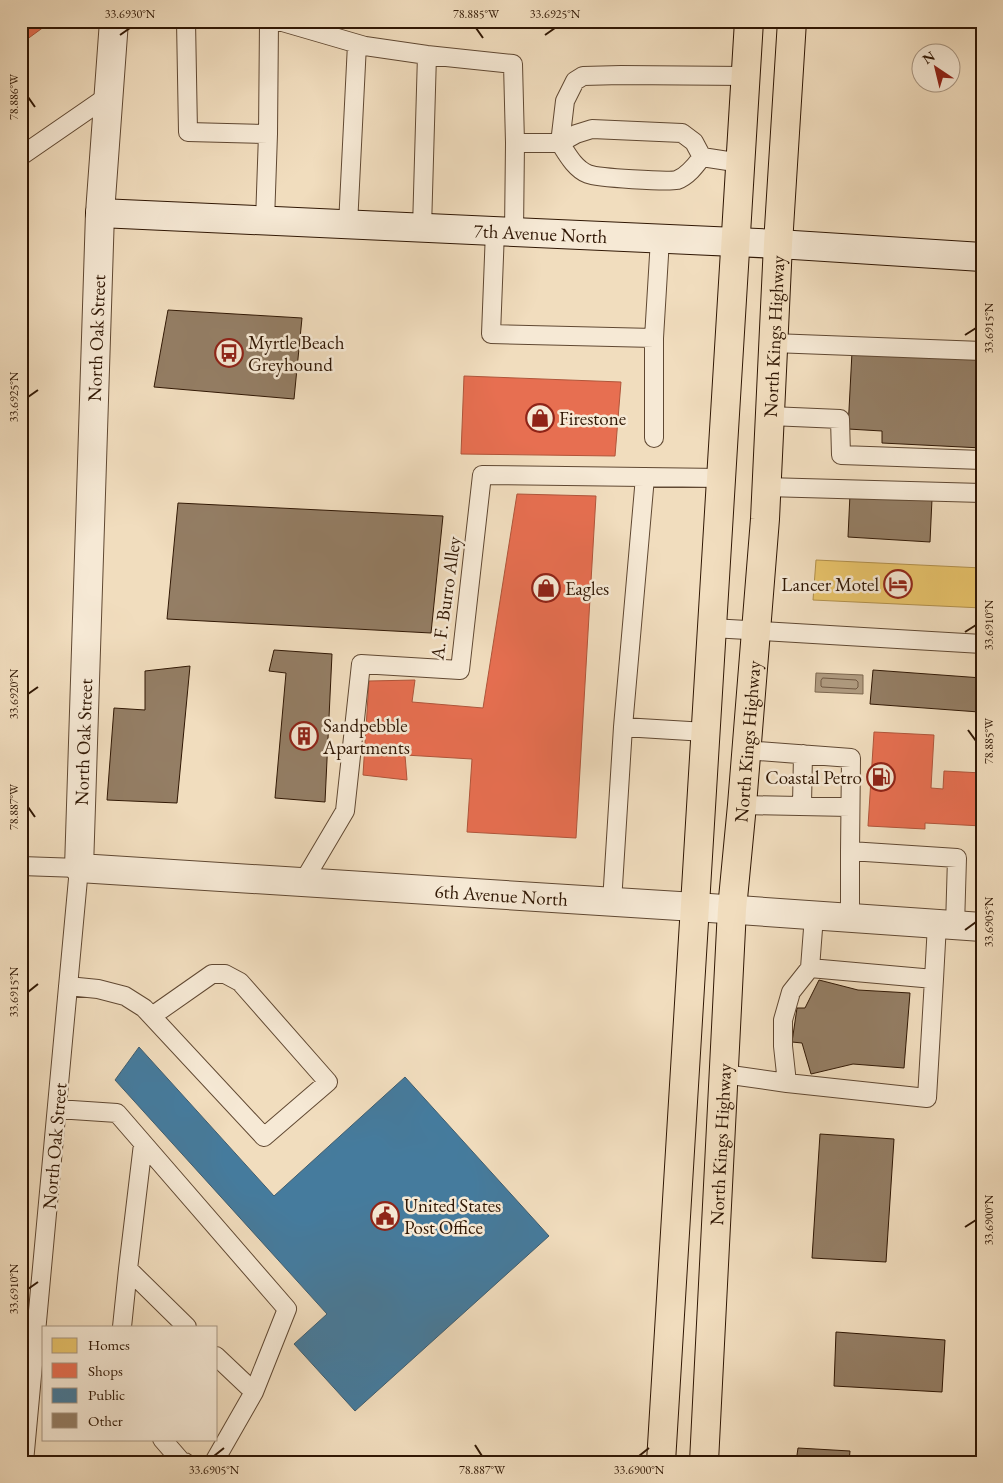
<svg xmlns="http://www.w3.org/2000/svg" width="1003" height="1483" font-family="'EB Garamond',serif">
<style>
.water{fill:#af9a7f;stroke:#7c664e}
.homes{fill:#e9c46a;stroke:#b2904b}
.shops{fill:#e76f51;stroke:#b0553a}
.public{fill:#457b9d;stroke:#3f5d6f}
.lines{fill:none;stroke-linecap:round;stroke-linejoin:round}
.shore{stroke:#705842;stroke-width:1}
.building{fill:#947e65;stroke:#301704}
.lane-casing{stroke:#604832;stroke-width:20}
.street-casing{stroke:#604832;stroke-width:30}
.secondary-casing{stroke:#301704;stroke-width:30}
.primary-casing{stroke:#301704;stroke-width:30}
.lane{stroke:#f6e9d5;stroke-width:18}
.street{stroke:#f6e9d5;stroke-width:28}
.secondary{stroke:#f6e9d5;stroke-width:28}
.primary{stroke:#f1ddbe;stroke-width:28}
.ticks{fill:none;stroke:#301704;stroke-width:2}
.labels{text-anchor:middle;stroke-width:5;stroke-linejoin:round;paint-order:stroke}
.street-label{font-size:19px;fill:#301704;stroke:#f6e9d5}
.poi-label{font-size:19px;fill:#301704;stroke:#f6e9d5;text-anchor:start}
.neatline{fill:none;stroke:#301704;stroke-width:2}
.ticks-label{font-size:12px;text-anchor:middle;fill:#301704}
</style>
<rect width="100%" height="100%" fill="#f1ddbe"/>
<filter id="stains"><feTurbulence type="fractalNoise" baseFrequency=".004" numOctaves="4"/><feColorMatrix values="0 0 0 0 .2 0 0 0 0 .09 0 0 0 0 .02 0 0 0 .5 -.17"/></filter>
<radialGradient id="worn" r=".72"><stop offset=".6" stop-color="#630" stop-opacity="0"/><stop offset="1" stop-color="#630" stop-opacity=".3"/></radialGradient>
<!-- water -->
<path class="water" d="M816,673l47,2v19l-48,-2z"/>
<!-- homes -->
<path class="homes" d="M816,560l166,8v40l-169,-8z"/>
<!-- shops -->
<path class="shops" d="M21,21h31l-26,19 -5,-6z
M464,376l157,6 -6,74 -154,-2z
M517,494l79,2 -20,342 -109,-6 5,-73 -67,-4 2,25 -44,-5 6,-94 46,-1 -3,22 71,6z
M874,732l60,3 -3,53 12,1 1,-18 38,2v53l-57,-3v6l-57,-3z"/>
<!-- public -->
<path class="public" d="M139,1047l135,149 131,-119 144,159 -194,175 -61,-67 33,-30 -212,-234z"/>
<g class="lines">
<!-- shore -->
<path class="shore" d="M823,678l33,2 2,2v5l-2,2 -34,-2 -1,-1v-5z"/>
</g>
<!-- building -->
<path class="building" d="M168,310l134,8 -8,81 -140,-12z
M852,352l130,6v90l-100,-5v-12l-34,-2z
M850,494l82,5 -2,43 -82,-5z
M178,503l265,13 -12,117 -264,-14z
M274,650l58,4 -7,148 -50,-4 11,-125 -17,-2z
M190,666l-13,137 -70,-3 7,-92 31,2v-39z
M873,670l109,8 -3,34 -109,-8z
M819,980l39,10 52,3 -6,75 -51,-4 -42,10 -9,-31 -10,-1 5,-34h8z
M820,1134l74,5 -8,123 -74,-4z
M836,1332l109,8 -3,52 -108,-6z
M982,1407v31h-3z
M798,1448l52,3 -1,11h-53z"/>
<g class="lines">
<defs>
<path id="lane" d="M186,21l2,111 80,2 -3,87
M279,21l86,25 62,9 86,9 2,79 -1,89
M268,134l1,-113
M515,143h45l16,-9 16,-5 90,4 12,9 8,15
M21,156l87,-60
M702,157c-6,8 -14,19 -25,23 -10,2 -79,-2 -89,-6 -13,-5 -21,-20 -28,-31l5,-42 10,-20 8,-5 38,-1 125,1
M702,157l39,6
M348,225l9,-181
M422,228l5,-173
M495,231l-4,103 163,4v100
M654,338l6,-99
M773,343l209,8
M770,416l70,3 1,36 141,5
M766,487l216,6
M712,628l270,16
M623,727l83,5
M745,750l106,8 -1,93 107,7 -2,68
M742,805l108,2
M802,805l1,-51
M21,866l58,2 -55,594
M303,882l42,-71 16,-147 99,6 22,-195 239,3
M612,902l11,-175 22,-250
M850,918v-67
M934,979l3,-55
M68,986l30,3 27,7 19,12 120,129 64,-55 -88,-100 -15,-8h-13l-60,42
M724,1074l63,9 140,15 7,-119 -124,-11 4,-52
M787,1083l-4,-37v-26l8,-28 19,-24
M57,1109l60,4 170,196 -33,83 -40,70
M143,1144l-15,125 59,58
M122,1327l6,-58
M216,1356l38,36
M162,1439l20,23h3"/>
<g id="street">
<path id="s1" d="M114,21l-14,192 -21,655 616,39 287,20"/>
</g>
<g id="secondary">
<path id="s2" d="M100,213l678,31 204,13"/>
</g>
<g id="primary">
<path d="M661,1462l88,-1441"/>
<path id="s3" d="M704,1462l28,-553 10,-104 23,-286 13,-275 14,-223"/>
</g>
</defs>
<!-- lane casing -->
<use href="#lane" class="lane-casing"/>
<!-- street casing -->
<use href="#street" class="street-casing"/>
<!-- secondary casing -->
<use href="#secondary" class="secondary-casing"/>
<!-- primary casing -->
<use href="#primary" class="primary-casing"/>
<!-- lane -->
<use href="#lane" class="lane"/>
<!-- street -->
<use href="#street" class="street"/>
<!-- secondary -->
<use href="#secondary" class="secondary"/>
<!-- primary -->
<use href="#primary" class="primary"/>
</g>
<!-- ticks -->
<path class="ticks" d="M476,28l7,10M120,35l10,-7M545,35l10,-7M28,97l7,10M965,335l11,-7M28,397l10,-7M965,632l11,-7M28,694l10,-7M968,730l8,11M28,807l7,10M965,930l11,-8M28,992l10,-8M965,1227l11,-7M28,1289l10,-7M475,1445l7,11M214,1456l10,-8M639,1456l10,-8"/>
<!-- icons -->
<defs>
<symbol id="bus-ring" viewBox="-11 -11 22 22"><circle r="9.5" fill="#f6e9d5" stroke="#8f2418" stroke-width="1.5"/><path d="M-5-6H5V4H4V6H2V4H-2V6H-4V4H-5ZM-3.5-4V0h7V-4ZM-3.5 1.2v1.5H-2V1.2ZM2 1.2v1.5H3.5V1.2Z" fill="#8f2418"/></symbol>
<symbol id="shop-ring" viewBox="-11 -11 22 22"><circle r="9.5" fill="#f6e9d5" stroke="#8f2418" stroke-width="1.5"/><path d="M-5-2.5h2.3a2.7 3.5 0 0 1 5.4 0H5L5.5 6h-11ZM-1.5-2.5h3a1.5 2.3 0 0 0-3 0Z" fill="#8f2418"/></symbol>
<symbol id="hotel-ring" viewBox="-11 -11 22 22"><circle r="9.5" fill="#f6e9d5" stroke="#8f2418" stroke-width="1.5"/><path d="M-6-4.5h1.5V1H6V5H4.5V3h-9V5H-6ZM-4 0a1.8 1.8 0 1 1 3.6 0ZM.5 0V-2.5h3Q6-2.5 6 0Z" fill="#8f2418"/></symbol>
<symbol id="building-ring" viewBox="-11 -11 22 22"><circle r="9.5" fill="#f6e9d5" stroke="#8f2418" stroke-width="1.5"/><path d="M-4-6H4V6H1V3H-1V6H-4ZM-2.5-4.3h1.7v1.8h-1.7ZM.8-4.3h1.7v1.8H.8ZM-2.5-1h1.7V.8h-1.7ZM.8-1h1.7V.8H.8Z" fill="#8f2418"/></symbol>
<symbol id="fuel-ring" viewBox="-11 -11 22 22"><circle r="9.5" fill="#f6e9d5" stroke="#8f2418" stroke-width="1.5"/><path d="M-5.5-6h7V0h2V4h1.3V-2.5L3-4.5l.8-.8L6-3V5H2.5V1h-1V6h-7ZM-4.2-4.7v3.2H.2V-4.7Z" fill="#8f2418"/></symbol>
<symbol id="civic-ring" viewBox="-11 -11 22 22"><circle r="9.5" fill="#f6e9d5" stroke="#8f2418" stroke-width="1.5"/><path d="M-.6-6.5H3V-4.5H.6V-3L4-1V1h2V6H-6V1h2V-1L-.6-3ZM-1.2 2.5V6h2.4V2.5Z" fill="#8f2418"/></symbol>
</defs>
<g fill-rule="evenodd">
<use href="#bus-ring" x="213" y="337" width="32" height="32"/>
<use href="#shop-ring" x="524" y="402" width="32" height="32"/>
<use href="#hotel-ring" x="882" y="568" width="32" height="32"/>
<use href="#shop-ring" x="530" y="572" width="32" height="32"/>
<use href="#building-ring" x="288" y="720" width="32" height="32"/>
<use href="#fuel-ring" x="865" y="761" width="32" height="32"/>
<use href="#civic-ring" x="369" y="1200" width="32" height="32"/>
</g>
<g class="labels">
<!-- street labels -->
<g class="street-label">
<text dy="7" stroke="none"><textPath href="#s2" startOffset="441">7th Avenue North</textPath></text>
<text dy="7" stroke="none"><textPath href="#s3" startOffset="1128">North Kings Highway</textPath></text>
<text transform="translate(96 338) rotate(-88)" y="7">North Oak Street</text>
<text transform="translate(445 598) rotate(-82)" y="7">A. F. Burro Alley</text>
<text dy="7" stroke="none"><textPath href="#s3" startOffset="722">North Kings Highway</textPath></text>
<text transform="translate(83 742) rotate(-88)" y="7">North Oak Street</text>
<text dy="7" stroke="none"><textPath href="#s1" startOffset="1271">6th Avenue North</textPath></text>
<text dy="7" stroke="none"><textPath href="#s3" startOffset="318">North Kings Highway</textPath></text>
<text transform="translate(54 1146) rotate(-85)" y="7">North Oak Street</text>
</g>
<!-- poi labels -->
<g class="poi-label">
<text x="248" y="349">Myrtle Beach<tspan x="248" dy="22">Greyhound</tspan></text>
<text x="559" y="425">Firestone</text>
<text x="879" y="591" text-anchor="end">Lancer Motel</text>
<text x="565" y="595">Eagles</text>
<text x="323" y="732">Sandpebble<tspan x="323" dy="22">Apartments</tspan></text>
<text x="862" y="784" text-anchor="end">Coastal Petro</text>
<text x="404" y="1212">United States<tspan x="404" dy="22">Post Office</tspan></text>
</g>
</g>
<!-- margin -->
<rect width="1003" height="1483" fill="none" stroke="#f1ddbe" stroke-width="55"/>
<!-- legend -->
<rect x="42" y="1326" width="175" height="115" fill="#f6e9d5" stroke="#a79581"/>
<rect x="52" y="1338" width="25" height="15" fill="#e9c46a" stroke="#a79581"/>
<text x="88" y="1350" font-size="15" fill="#301704">Homes</text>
<rect x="52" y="1363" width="25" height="15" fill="#e76f51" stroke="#a79581"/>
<text x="88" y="1376" font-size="15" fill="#301704">Shops</text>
<rect x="52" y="1388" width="25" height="15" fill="#457b9d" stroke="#a79581"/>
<text x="88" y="1400" font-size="15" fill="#301704">Public</text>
<rect x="52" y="1413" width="25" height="15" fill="#947e65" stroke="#a79581"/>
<text x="88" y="1426" font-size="15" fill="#301704">Other</text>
<!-- north arrow -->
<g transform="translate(936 68) rotate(325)"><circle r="24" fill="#f6e9d5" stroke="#a79581"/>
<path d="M0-4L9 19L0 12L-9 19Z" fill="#8f2418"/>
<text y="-8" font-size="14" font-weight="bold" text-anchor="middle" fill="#301704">N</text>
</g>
<rect x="28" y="28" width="948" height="1428" class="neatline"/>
<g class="ticks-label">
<text x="130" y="18">33.6930°N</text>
<text x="476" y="18">78.885°W</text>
<text x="555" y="18">33.6925°N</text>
<text transform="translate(14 97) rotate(-90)" y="4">78.886°W</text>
<text transform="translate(989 328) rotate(-90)" y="4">33.6915°N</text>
<text transform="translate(14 397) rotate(-90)" y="4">33.6925°N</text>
<text transform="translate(989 625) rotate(-90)" y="4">33.6910°N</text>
<text transform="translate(14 694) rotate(-90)" y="4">33.6920°N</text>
<text transform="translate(989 741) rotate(-90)" y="4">78.885°W</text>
<text transform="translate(14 807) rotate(-90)" y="4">78.887°W</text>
<text transform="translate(989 922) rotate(-90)" y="4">33.6905°N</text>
<text transform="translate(14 992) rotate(-90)" y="4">33.6915°N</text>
<text transform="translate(989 1220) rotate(-90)" y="4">33.6900°N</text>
<text transform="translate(14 1289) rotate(-90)" y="4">33.6910°N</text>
<text x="214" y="1474">33.6905°N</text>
<text x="482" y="1474">78.887°W</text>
<text x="639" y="1474">33.6900°N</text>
</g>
<rect width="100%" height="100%" filter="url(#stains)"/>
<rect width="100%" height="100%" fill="url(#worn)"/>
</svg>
